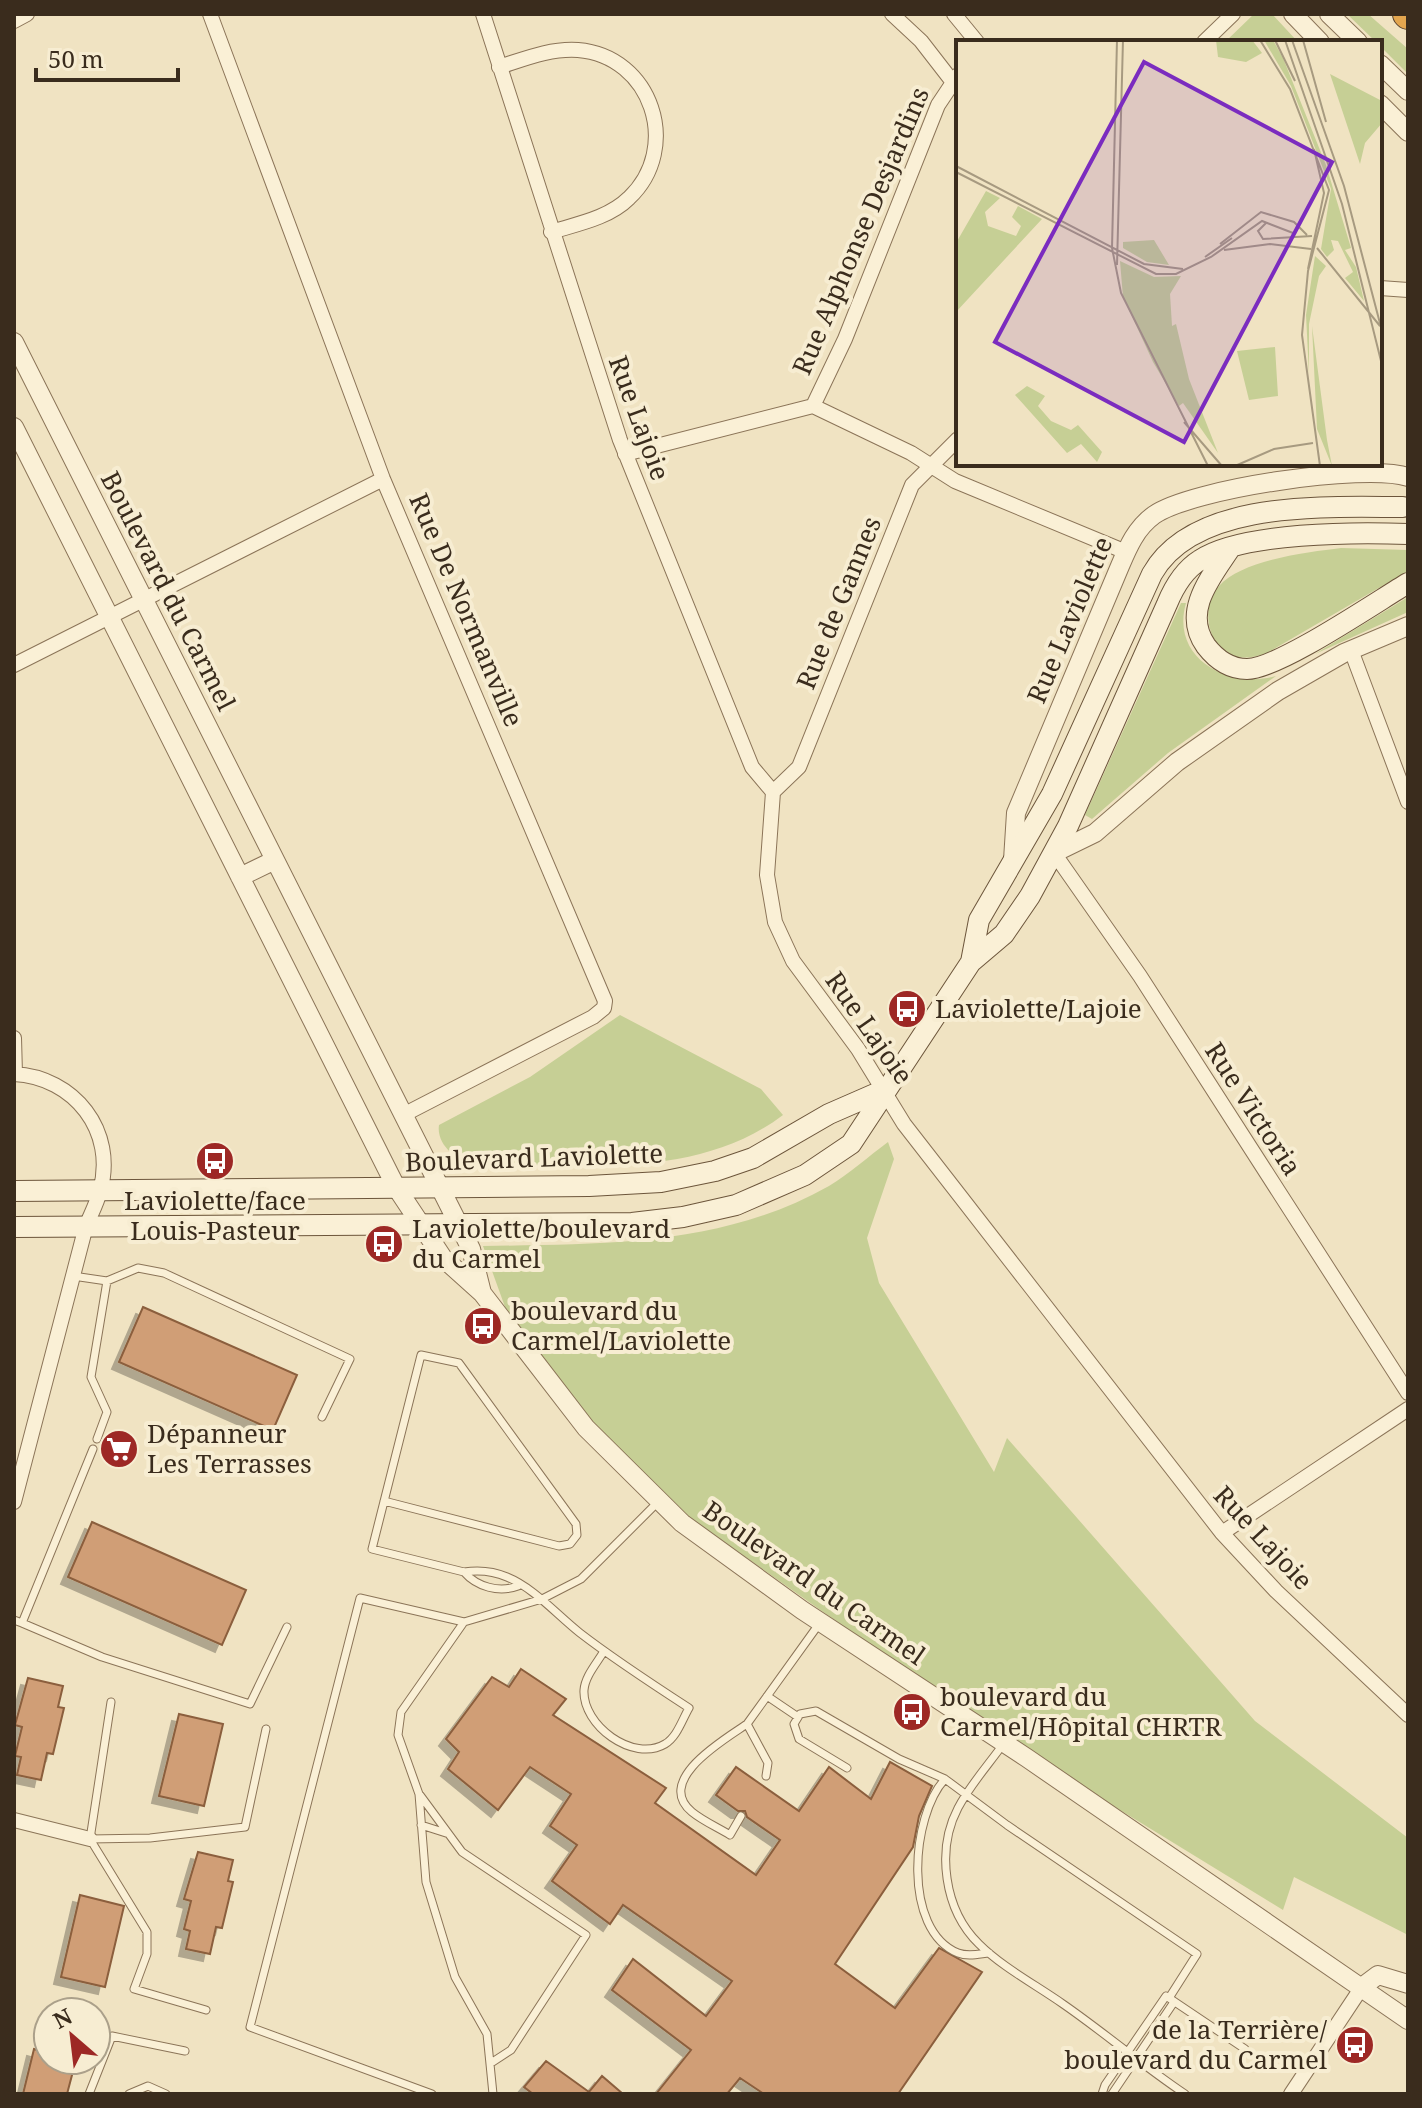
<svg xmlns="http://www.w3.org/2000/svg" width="1422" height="2108" font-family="'Noto Serif',serif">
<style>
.green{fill:#c6cf95}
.building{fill:#d09e76;stroke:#8b5e3d;stroke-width:2;filter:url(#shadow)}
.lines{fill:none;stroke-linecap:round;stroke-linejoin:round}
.service-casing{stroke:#8b7458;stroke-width:9}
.minor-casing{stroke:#8b7458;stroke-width:16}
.tertiary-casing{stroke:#8b7458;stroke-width:20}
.secondary-casing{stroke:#6c553b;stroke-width:22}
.motorway-casing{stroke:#58422d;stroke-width:30}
.service{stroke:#faf0d6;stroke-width:7}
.minor{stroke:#faf0d6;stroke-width:14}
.tertiary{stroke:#faf0d6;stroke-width:18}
.secondary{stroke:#faf0d6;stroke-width:20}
.motorway{stroke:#e3a64f;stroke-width:28}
.labels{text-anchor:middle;stroke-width:8;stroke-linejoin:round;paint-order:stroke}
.street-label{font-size:26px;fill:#3a2c1d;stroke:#f7edd2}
.poi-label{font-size:26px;fill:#3a2c1d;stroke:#f7edd2;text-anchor:start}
.inset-road{fill:none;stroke:#a79a80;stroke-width:2}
.view{fill:#7b2cbf;fill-opacity:0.15;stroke:#7b2cbf;stroke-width:4}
.inset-edge{fill:none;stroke:#3a2c1d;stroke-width:4}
</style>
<defs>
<filter id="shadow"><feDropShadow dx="-7" dy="7" stdDeviation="0" flood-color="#0004"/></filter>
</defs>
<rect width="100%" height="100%" fill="#f0e3c2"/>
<!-- green -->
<path class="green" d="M1254,14h18l26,28h-73z
M1347,14h21l40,35v25l-28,-28v-4h-4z
M1341,548l67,2v21l-141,82c-11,4 -25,7 -36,2 -25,-11 -30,-50 -12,-69 23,-26 89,-34 122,-38z
M1408,597v15l-93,42z
M1181,603h5c-16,56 43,86 90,73l-108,77 -76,66 -7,-4z
M620,1015l141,74 22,26c-87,66 -205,49 -309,49 -17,-3 -38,-19 -35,-39l91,-48z
M888,1142l6,17 -27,79 12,45 115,189 13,-34 248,283 153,117v97l-114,-58 -11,33 -287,-176 -317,-224 -67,-63 -99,-118 -30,-83c119,-2 238,1 346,-60 20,-12 40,-30 59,-44z"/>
<!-- building -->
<path class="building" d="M143,1307l154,68 -24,55 -154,-68z
M92,1522l154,68 -24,55 -154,-68z
M521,1669l45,30 -13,16 113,73 -11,15 101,72 24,-35 -33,-23 -2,-6h-7l-22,-16 20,-28 63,44 30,-44 42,32 19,-37 42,24 -13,30 -6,31 -78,117 60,44 44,-60 43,24 -84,122h-134l-24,-16 -13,16h-71l35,-44 -79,-60 21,-31 73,57 26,-35 -109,-76 -13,19 -58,-43 25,-36 -27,-19 21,-32 -41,-27 -32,43 -50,-41 11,-17 -13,-13 46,-62 17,10z
M28,1678l35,8 -5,21 6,1 -11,46 -6,-1 -6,27 -24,-5 4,-18 -6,-1 7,-29 -7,-2z
M179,1714l44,10 -19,82 -45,-10z
M198,1852l35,8 -5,21 5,1 -11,46 -6,-1 -6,27 -24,-5 4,-18 -6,-2 7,-28 -7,-2z
M80,1895l44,11 -19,81 -44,-10z
M34,2049l14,4v7h28l-9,34h-44z
M546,2061l43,31 13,-16 21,18h-90l-9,-7z"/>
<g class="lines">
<defs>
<path id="service" d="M73,1276l34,5 31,-13 26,5 186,86 -28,58
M97,1439l10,-27 -16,-35 16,-96
M384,1501l175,45 11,-2 7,-9 -1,-11 -117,-161 -38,-8 -49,194 92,23c13,-2 29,-1 43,5 27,11 49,37 73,56 35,27 72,51 109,75 -7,12 -12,29 -24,36 -32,19 -83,-19 -81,-54 1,-14 13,-27 20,-39
M464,1572c13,15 35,21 54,14
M14,1620l8,3 71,-174
M22,1623l80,34 148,47 37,-77
M767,1696l31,21
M111,1702l-21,137 57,93v22l-13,35 72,21
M747,1724l72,-100
M1004,1743c-15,21 -34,42 -46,65 -22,42 -14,102 21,136 23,23 57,41 84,60 42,29 80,62 122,90
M847,1768l-48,-29 -5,-15 6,-10 16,-3 83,48 46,20 62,46 190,129 -28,44
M945,1779c-34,37 -43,151 13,174 10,4 21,1 31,0
M420,1795l42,57 124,83 -75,115 -20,13
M741,1816l-11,19c-13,-8 -27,-14 -38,-23 -39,-32 35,-74 55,-88l21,39 -2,13
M421,1825l25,8
M90,1839l60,-1 95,-11 21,-98
M89,2094l23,-58 73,15
M129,2094l19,-8 18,8
M432,2094l-182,-67 110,-429 104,24
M493,2094l-6,-60 -32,-57 -29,-95 -7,-88 -21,-59 3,-23 63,-90 78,-23 39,-20 77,-77
M1102,2094l3,-9 61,-89 79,53
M1112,2094l62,-92"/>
<path id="minor" d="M210,14l173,465 222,522 -1,7 -11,9 -190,98
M483,14l137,426 132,327 21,25 -6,83 8,47 18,39 65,88 46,75 318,409 54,58 132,124
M892,14l29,27 31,40
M954,14l23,28
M14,21l13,-7
M1204,42l29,-28
M499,67c25,-8 52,-19 79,-17 74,6 104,98 51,148 -20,20 -52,26 -78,34
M1380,288l28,2
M813,406l98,47 44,28 171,71
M625,454l188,-48 32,-67 93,-234 20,-30
M1351,650l57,152
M14,665l369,-186
M773,792l26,-25 113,-282 46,-46
M1054,853l86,123 268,417
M14,1038l1,36
M14,1074c60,3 103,57 86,117 -3,12 -9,23 -14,35l-72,276
M1222,1533l186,-124
M14,1820l76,19
M1291,2094l71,-107"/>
<path id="tertiary" d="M1293,14l27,28
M1329,14l29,28
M1380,64l28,27
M1380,104l28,28
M14,342l457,907 11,44
M14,427l382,760 47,71 39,35 104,135 96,95 120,87 225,148 381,262
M1054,853l41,-20 82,-71 101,-71 66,-38 64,-27
M1013,860l3,-47 104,-247c8,-19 16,-38 34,-51 37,-26 210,-52 254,-38
M240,877l35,-17
M1362,1987l16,-12 30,9"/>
<path id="secondary" d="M1231,547c-19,29 -50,64 -25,99 10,13 24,23 41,23 31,0 129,-67 161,-86
M971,962l8,-42 73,-126 100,-220c42,-75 176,-67 251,-67
M14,1191l575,-5 72,-4 54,-11 38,-13 76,-44 55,-24
M14,1227l618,-4 51,-6 53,-12 69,-30 46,-31 120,-182 33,-28 26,-38 38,-70 99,-222c7,-17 17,-34 33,-44 41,-28 158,-28 208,-26"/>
<path id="motorway" d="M1407,14l1,1"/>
</defs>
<!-- service casing -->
<use href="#service" class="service-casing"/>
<!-- minor casing -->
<use href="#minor" class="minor-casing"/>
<!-- tertiary casing -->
<use href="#tertiary" class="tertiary-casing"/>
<!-- secondary casing -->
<use href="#secondary" class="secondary-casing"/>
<!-- motorway casing -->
<use href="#motorway" class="motorway-casing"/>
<!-- service -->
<use href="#service" class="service"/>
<!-- minor -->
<use href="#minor" class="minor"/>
<!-- tertiary -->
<use href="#tertiary" class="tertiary"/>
<!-- secondary -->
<use href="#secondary" class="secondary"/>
<!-- motorway -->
<use href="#motorway" class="motorway"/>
</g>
<!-- icons -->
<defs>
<symbol id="bus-disc" viewBox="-11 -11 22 22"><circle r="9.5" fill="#9d2825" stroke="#f7edd2"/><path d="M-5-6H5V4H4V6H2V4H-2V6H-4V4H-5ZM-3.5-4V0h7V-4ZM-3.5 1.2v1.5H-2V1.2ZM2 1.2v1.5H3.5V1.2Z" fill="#fff"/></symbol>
<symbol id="supermarket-disc" viewBox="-11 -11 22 22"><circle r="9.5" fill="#9d2825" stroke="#f7edd2"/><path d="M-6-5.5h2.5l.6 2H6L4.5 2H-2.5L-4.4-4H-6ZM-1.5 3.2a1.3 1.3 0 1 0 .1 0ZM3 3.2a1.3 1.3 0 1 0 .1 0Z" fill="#fff"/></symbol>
</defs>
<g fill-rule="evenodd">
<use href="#bus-disc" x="885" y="987" width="44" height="44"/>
<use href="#bus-disc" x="193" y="1139" width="44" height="44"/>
<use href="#bus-disc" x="362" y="1222" width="44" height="44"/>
<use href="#bus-disc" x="461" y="1304" width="44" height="44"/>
<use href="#supermarket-disc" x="97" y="1427" width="44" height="44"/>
<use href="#bus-disc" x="890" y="1690" width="44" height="44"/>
<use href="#bus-disc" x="1333" y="2023" width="44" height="44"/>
</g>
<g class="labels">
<!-- street labels -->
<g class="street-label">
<text transform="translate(861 231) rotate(-67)" y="9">Rue Alphonse Desjardins</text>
<text transform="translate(639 418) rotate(70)" y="9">Rue Lajoie</text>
<text transform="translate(168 591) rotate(63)" y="9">Boulevard du Carmel</text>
<text transform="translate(839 603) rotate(-68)" y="9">Rue de Gannes</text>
<text transform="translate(466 610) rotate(67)" y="9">Rue De Normanville</text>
<text transform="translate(1070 620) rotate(-67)" y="9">Rue Laviolette</text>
<text transform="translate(869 1028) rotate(55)" y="9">Rue Lajoie</text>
<text transform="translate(1253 1109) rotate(57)" y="9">Rue Victoria</text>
<text transform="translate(534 1158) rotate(-2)" y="9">Boulevard Laviolette</text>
<text transform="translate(1263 1538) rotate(47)" y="9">Rue Lajoie</text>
<text transform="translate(814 1583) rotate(35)" y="9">Boulevard du Carmel</text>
</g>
<!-- poi labels -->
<g class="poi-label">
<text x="935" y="1018">Laviolette/Lajoie</text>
<text x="215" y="1210" text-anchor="middle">Laviolette/face<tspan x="215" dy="30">Louis-Pasteur</tspan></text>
<text x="412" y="1238">Laviolette/boulevard<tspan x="412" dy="30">du Carmel</tspan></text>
<text x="511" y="1320">boulevard du<tspan x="511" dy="30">Carmel/Laviolette</tspan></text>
<text x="147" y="1443">Dépanneur<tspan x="147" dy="30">Les Terrasses</tspan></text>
<text x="940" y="1706">boulevard du<tspan x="940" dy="30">Carmel/Hôpital CHRTR</tspan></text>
<text x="1327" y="2039" text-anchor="end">de la Terrière/<tspan x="1327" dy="30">boulevard du Carmel</tspan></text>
</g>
</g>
<!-- overview -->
<g transform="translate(956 40)">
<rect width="426" height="426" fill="#f0e3c2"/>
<path d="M260,0h36l10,13 -16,9 -28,-5zM308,0h9l10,18 43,107 25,83 -6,2 11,17 8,34 -19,-23 8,-6 -15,-31 -7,-1 3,10 -7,7 -6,-8 10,-60 -40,-103zM374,34l52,27v22l-17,20 -5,21zM30,151l14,7 -15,14 3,14 28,10 5,-10 -9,-9 6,-11 24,13 -86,93v-69zM198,200l15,25 -22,-3 -24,-14v-6zM359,216l11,10 -7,10 -10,48v50l-3,-59zM164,221l34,16 27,-1 -11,18 2,32 4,-2 13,55 29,74 -35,-50 -4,3 -26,-44 -30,-65zM356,286l15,114 5,26 -15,-37zM319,307l3,49 -29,4 -12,-49zM71,346l18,10 -7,10 13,15 20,9 7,-5 24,27 -5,10 -16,-18 -14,9 -52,-58z" fill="#c6cf95"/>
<path class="inset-road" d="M161,0l-5,208 9,45 87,173M304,0l30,49 39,101 -21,81 -6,64 18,131M319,0l20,41M329,0l57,164 40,161M336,0l52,146 38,145M347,0l23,82M0,126l188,98 39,5M0,132l200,102h20l35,-17 51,-36 31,12M310,183l-8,8 5,8 49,-3M264,204l41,-32 33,10 13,13M361,208l63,78M268,210l46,-6 41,5M249,217l27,-19M161,225l6,-225M352,229l16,-76 -10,-44M228,382l38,44M279,426l39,-17 39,-6"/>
<path class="view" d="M188,22l188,100 -148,280 -189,-100z"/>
<rect width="426" height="426" class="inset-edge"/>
</g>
<!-- border -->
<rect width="1422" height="2108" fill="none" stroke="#3a2c1d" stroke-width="32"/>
<!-- north arrow -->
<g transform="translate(72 2036) rotate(332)"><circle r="38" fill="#f7edd2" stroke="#aba08a" stroke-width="2"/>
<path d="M0-6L14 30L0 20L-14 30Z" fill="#9d2825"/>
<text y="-12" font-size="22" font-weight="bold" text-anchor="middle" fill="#3a2c1d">N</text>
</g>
<!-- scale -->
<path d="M36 68v12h142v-12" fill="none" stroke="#3a2c1d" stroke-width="4"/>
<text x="48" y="68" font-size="24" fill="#3a2c1d" stroke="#f7edd2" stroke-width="6" paint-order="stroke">50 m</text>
</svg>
